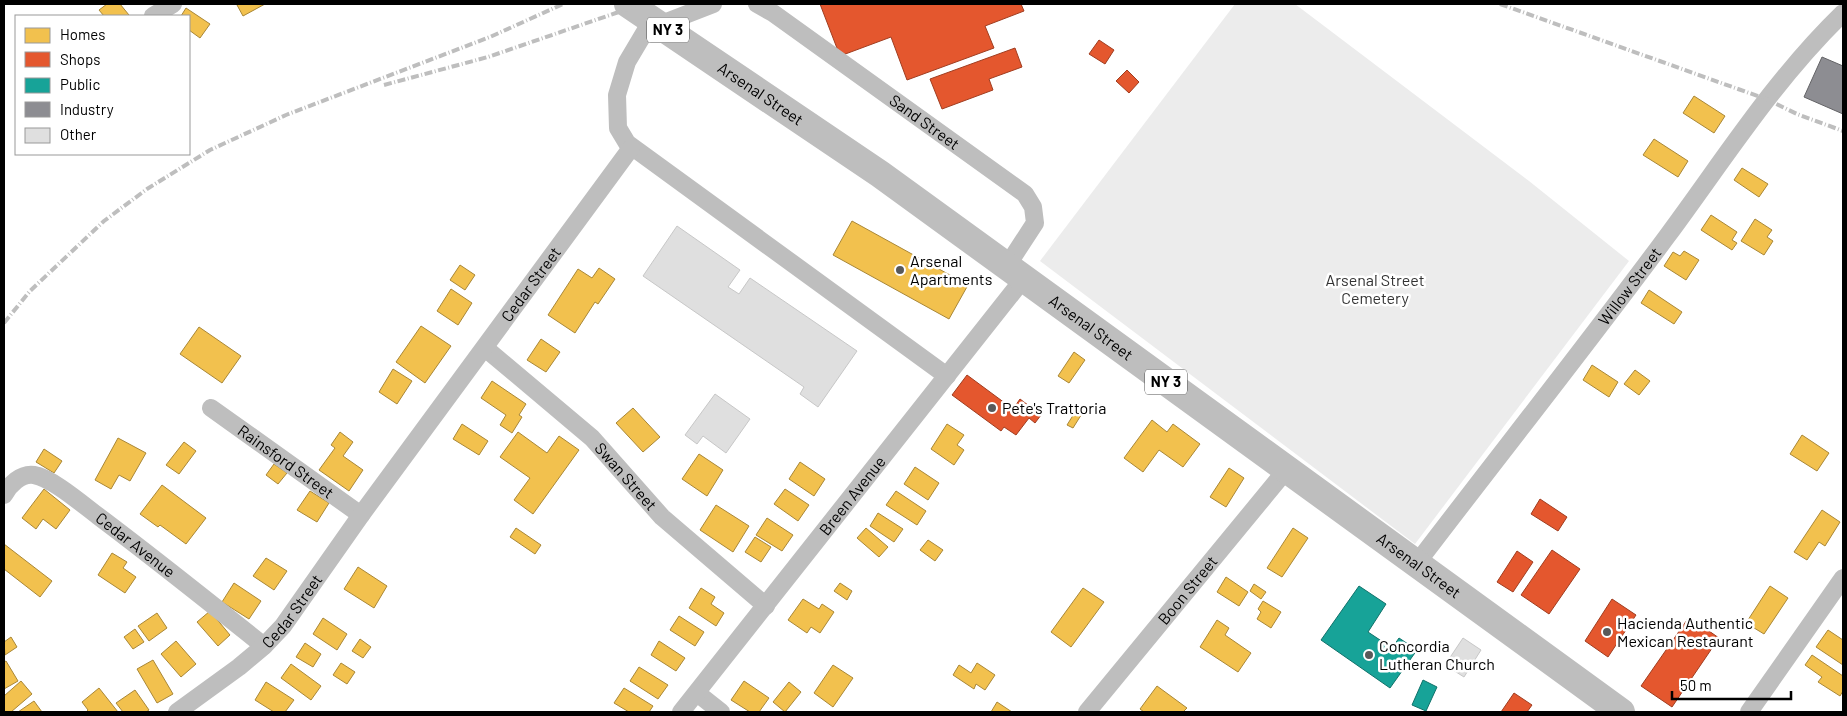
<svg xmlns="http://www.w3.org/2000/svg" width="1847" height="716" font-family="Barlow,sans-serif">
<style>
.green{fill:#ececec}
.homes{fill:#f2c14e;stroke:#a98737}
.shops{fill:#e4572e;stroke:#a03d20}
.public{fill:#17a398;stroke:#10726a}
.industry{fill:#8d8d92;stroke:#636366}
.building{fill:#dfdfdf;stroke:#c7c7c7}
.lines{fill:none;stroke-linecap:round;stroke-linejoin:round}
.minor{stroke:#bebebe;stroke-width:18}
.trunk{stroke:#bebebe;stroke-width:28}
.rail{stroke:#bebebe;stroke-width:4;stroke-dasharray:8 2.5 1 2.5;stroke-linecap:butt}
.poi-dot{fill:#595959;stroke:#fff;stroke-width:2}
.labels{text-anchor:middle;stroke-width:5;stroke-linejoin:round;paint-order:stroke}
.shield{fill:#fff;stroke:#4c4c4c;stroke-width:1}
.shield-label{font-size:15px;font-weight:bold;fill:#000}
.street-label{font-size:16px;fill:#000;stroke:#fff}
.poi-label{font-size:16px;fill:#000;stroke:#fff;text-anchor:start}
.park-label{font-size:16px;fill:#333;stroke:#fff}
</style>
<rect width="100%" height="100%" fill="#fff"/>
<!-- green -->
<path class="green" d="M1235,4h60l234,177 100,80 -214,283 -375,-283z"/>
<!-- homes -->
<path class="homes" d="M107,4h13l9,11 -2,1h-23l-5,-6z
M239,4h26l-22,12 -6,-11z
M186,8l24,16 -10,14 -11,-8v-14h-8z
M1694,96l31,20 -11,17 -31,-20z
M1654,139l34,22 -10,16 -35,-22z
M1742,168l26,16 -9,13 -25,-17z
M1711,215l26,17 -5,8 5,3 -5,7 -31,-20z
M1755,219l17,11 -5,7 6,4 -9,14 -23,-14z
M852,221l116,64 -19,34 -116,-64z
M1684,251l15,9 -13,20 -22,-14 9,-14 7,4z
M460,265l15,10 -10,15 -15,-10z
M599,268l16,11 -17,25 -3,-2 -20,31 -27,-18 30,-46 14,9z
M451,289l21,14 -14,22 -21,-14z
M1649,290l33,22 -8,12 -33,-21z
M421,326l30,20 -26,37 -29,-21z
M199,327l42,29 -19,27 -42,-29z
M541,339l19,13 -14,20 -19,-12z
M1074,352l11,8 -16,23 -11,-7z
M1592,365l26,17 -9,15 -26,-17z
M393,369l19,12 -15,23 -18,-12z
M1635,370l15,11 -11,14 -15,-11z
M492,381l34,23 -7,11 3,2 -10,16 -12,-8 6,-10 -25,-17z
M633,408l27,29 -17,15 -27,-29z
M1077,409l6,3 -10,16 -6,-3z
M1152,420l15,12 6,-8 27,20 -17,23 -24,-17 -16,22 -19,-14z
M462,424l26,17 -9,14 -26,-16z
M947,424l17,11 -7,10 7,5 -10,15 -23,-16z
M340,432l13,10 -10,14 20,14 -14,21 -30,-21 16,-22 -4,-3z
M518,432l29,21 12,-17 20,14 -46,64 -19,-14 16,-22 -30,-21z
M1802,435l27,18 -12,18 -27,-17z
M118,438l28,15 -16,28 -11,-6 -8,14 -16,-9z
M184,442l12,9 -17,23 -13,-9z
M44,449l18,12 -8,12 -18,-11z
M699,454l24,16 -16,26 -25,-17z
M800,462l25,17 -11,17 -25,-17z
M274,464l13,9 -9,11 -12,-9z
M915,467l24,16 -11,17 -24,-16z
M1229,468l15,10 -18,29 -16,-10z
M162,485l44,33 -20,26 -26,-19 -2,2 -18,-13z
M44,489l26,21 -14,19 -13,-10 -7,10 -14,-11z
M785,489l24,16 -11,16 -24,-17z
M310,491l19,12 -12,19 -20,-12z
M896,491l30,20 -9,14 -31,-20z
M716,505l33,21 -16,26 -33,-22z
M1822,510l18,12 -15,24 -6,-4 -12,18 -13,-8z
M878,513l25,16 -9,13 -24,-16z
M767,518l26,17 -11,16 -26,-16z
M516,528l25,17 -6,9 -25,-17z
M866,528l22,19 -9,10 -22,-19z
M1293,528l15,10 -26,39 -15,-9z
M755,537l16,10 -10,15 -16,-10z
M928,540l15,10 -8,11 -15,-11z
M4,544l48,37 -12,16 -36,-28z
M112,553l15,9 -4,6 13,9 -11,16 -27,-18z
M266,558l21,13 -13,19 -21,-14z
M358,567l29,19 -13,22 -30,-19z
M1226,577l22,15 -9,14 -22,-14z
M234,583l27,18 -12,18 -27,-17z
M840,583l12,8 -5,9 -13,-9z
M1254,584l12,8 -5,7 -11,-8z
M1770,586l18,12 -24,36 -18,-11z
M701,588l14,9 -4,7 13,9 -8,13 -27,-18z
M1083,588l21,14 -33,45 -20,-15z
M803,599l16,10 3,-5 12,8 -14,21 -9,-6 -4,6 -19,-13z
M1263,601l18,11 -10,16 -14,-9 4,-7 -3,-3z
M210,611l20,24 -12,11 -21,-24z
M157,613l10,15 -18,13 -11,-15z
M679,616l25,16 -9,14 -25,-16z
M323,618l24,16 -10,16 -24,-16z
M1217,620l12,8 -4,7 26,18 -13,19 -38,-25z
M135,629l9,13 -11,7 -9,-12z
M1828,630l15,10v25l-27,-18z
M11,637l6,10 -12,8 -1,-13z
M360,639l11,8 -8,11 -11,-7z
M176,641l20,23 -15,13 -20,-23z
M659,641l26,17 -9,13 -25,-16z
M305,643l16,11 -8,13 -17,-10z
M1812,655l31,21v15l-3,5 -22,-14 4,-5 -17,-12z
M153,660l20,34 -16,9 -20,-34z
M6,661l12,20 -14,8v-27z
M341,663l14,9 -8,12 -14,-9z
M977,663l18,12 -10,15 -9,-6 -2,5 -21,-14 6,-10 12,8z
M291,664l30,22 -10,14 -30,-22z
M833,665l20,13 -20,29 -19,-14z
M639,667l29,18 -10,14 -28,-18z
M21,681l11,13 -21,18h-7v-16z
M744,681l25,17 -10,14h-9l-19,-12z
M266,682l28,18 -9,12h-11l-19,-12z
M789,682l12,10 -16,20 -12,-10z
M1157,686l30,22 -4,4h-39l-4,-3z
M99,688l19,24h-32l2,-2 -6,-8z
M624,688l29,18 -4,6h-20l-15,-9z
M135,690l14,20 -3,2h-23l-7,-9z
M34,701l8,11h-24z
M997,702l15,10h-21z"/>
<!-- shops -->
<path class="shops" d="M820,4h201l3,7 -39,15 9,22 -87,32 -16,-43 -51,19z
M1099,40l15,10 -9,14 -16,-10z
M1015,48l7,19 -33,12 4,11 -51,19 -12,-30z
M1127,70l12,12 -10,11 -13,-12z
M967,375l46,34 7,-10 21,16 -6,8 -6,-5 -13,17 -12,-8 -3,4 -49,-36z
M1540,499l27,18 -9,14 -27,-17z
M1552,550l28,19 -31,45 -28,-19z
M1517,551l16,11 -20,30 -16,-10z
M1612,599l24,16 -28,42 -23,-16z
M1689,617l30,21 -47,69 -31,-21z
M1514,693l18,12 -5,7h-26z"/>
<!-- public -->
<path class="public" d="M1359,586l27,18 -18,28 24,16 7,-10 18,12 -27,38 -69,-48z
M1423,680l14,7 -11,24 -14,-6z"/>
<!-- industry -->
<path class="industry" d="M1822,57l21,9v48l-39,-17z"/>
<!-- building -->
<path class="building" d="M677,226l63,44 -12,17 11,7 11,-16 107,73 -39,56 -18,-13 4,-7 -161,-111z
M715,394l35,25 -24,34 -23,-17 -6,8 -12,-9z
M1463,638l18,12 -17,27 -19,-12z"/>
<g class="lines">
<!-- minor -->
<g class="minor">
<path d="M713,4l-67,26 -19,32 -10,33 1,33 9,15 320,233"/>
<path id="s1" d="M757,4l16,9 252,181 8,13 2,16 -28,43"/>
<path d="M153,16l20,-12"/>
<path id="s2" d="M485,348l107,90 70,79 104,89"/>
<path id="s3" d="M211,408l150,107"/>
<path id="s4" d="M4,495c5,-10 17,-22 30,-20 18,3 48,29 64,41 56,42 111,86 166,130"/>
<path id="s5" d="M1417,563c83,-109 169,-217 251,-328 57,-77 106,-155 175,-222"/>
<path d="M697,693l24,19"/>
<path id="s6" d="M177,712l62,-45 25,-21 19,-20 78,-111 270,-367"/>
<path id="s7" d="M681,712l343,-434"/>
<path id="s8" d="M1087,712l200,-243"/>
<path d="M1749,712l94,-134"/>
</g>
<!-- trunk -->
<path class="trunk" id="s9" d="M628,4l252,170 741,538"/>
<!-- rail -->
<path class="rail" d="M1500,4l266,95 31,15 46,17
M384,85l104,-28 154,-53
M4,323l26,-32 74,-70 43,-32 63,-39 76,-35 204,-78 73,-33"/>
</g>
<!-- markers -->
<g class="poi-dot">
<circle cx="900" cy="270" r="5"/>
<circle cx="992" cy="408" r="5"/>
<circle cx="1607" cy="632" r="5"/>
<circle cx="1369" cy="655" r="5"/>
</g>
<g class="labels">
<!-- shield labels -->
<g class="shield">
<rect x="647" y="17.5" width="42" height="25" rx="4"/>
<rect x="1145" y="369.5" width="42" height="25" rx="4"/>
</g>
<g class="shield-label">
<text x="668" y="35">NY 3</text>
<text x="1166" y="387">NY 3</text>
</g>
<!-- street labels -->
<g class="street-label">
<text dy="6" stroke="none"><textPath href="#s9" startOffset="160">Arsenal Street</textPath></text>
<text dy="6" stroke="none"><textPath href="#s1" startOffset="205">Sand Street</textPath></text>
<text dy="6" stroke="none"><textPath href="#s6" startOffset="559">Cedar Street</textPath></text>
<text dy="6" stroke="none"><textPath href="#s5" startOffset="349">Willow Street</textPath></text>
<text dy="6" stroke="none"><textPath href="#s9" startOffset="565">Arsenal Street</textPath></text>
<text dy="6" stroke="none"><textPath href="#s3" startOffset="92">Rainsford Street</textPath></text>
<text dy="6" stroke="none"><textPath href="#s2" startOffset="191">Swan Street</textPath></text>
<text dy="6" stroke="none"><textPath href="#s7" startOffset="276">Breen Avenue</textPath></text>
<text dy="6" stroke="none"><textPath href="#s4" startOffset="162">Cedar Avenue</textPath></text>
<text dy="6" stroke="none"><textPath href="#s9" startOffset="970">Arsenal Street</textPath></text>
<text dy="6" stroke="none"><textPath href="#s8" startOffset="158">Boon Street</textPath></text>
<text dy="6" stroke="none"><textPath href="#s6" startOffset="154">Cedar Street</textPath></text>
</g>
<!-- poi labels -->
<g class="poi-label">
<text x="910" y="267">Arsenal<tspan x="910" dy="18">Apartments</tspan></text>
<text x="1002" y="414">Pete's Trattoria</text>
<text x="1617" y="629">Hacienda Authentic<tspan x="1617" dy="18">Mexican Restaurant</tspan></text>
<text x="1379" y="652">Concordia<tspan x="1379" dy="18">Lutheran Church</tspan></text>
</g>
<!-- park labels -->
<g class="park-label">
<text x="1375" y="286">Arsenal Street<tspan x="1375" dy="18">Cemetery</tspan></text>
</g>
</g>
<!-- border -->
<rect width="1847" height="716" fill="none" stroke="#000000" stroke-width="10"/>
<!-- legend -->
<rect x="15" y="15" width="175" height="140" fill="#ffffff" stroke="#999999"/>
<rect x="25" y="28" width="25" height="15" fill="#f2c14e" stroke="#999999"/>
<text x="60" y="40" font-size="15" fill="#000000">Homes</text>
<rect x="25" y="52" width="25" height="15" fill="#e4572e" stroke="#999999"/>
<text x="60" y="65" font-size="15" fill="#000000">Shops</text>
<rect x="25" y="78" width="25" height="15" fill="#17a398" stroke="#999999"/>
<text x="60" y="90" font-size="15" fill="#000000">Public</text>
<rect x="25" y="102" width="25" height="15" fill="#8d8d92" stroke="#999999"/>
<text x="60" y="115" font-size="15" fill="#000000">Industry</text>
<rect x="25" y="128" width="25" height="15" fill="#dfdfdf" stroke="#999999"/>
<text x="60" y="140" font-size="15" fill="#000000">Other</text>
<!-- scale -->
<path d="M1672 691v8h119v-8" fill="none" stroke="#000000" stroke-width="2.5"/>
<text x="1680" y="691" font-size="15" fill="#000000" stroke="#ffffff" stroke-width="4" paint-order="stroke">50 m</text>
</svg>
